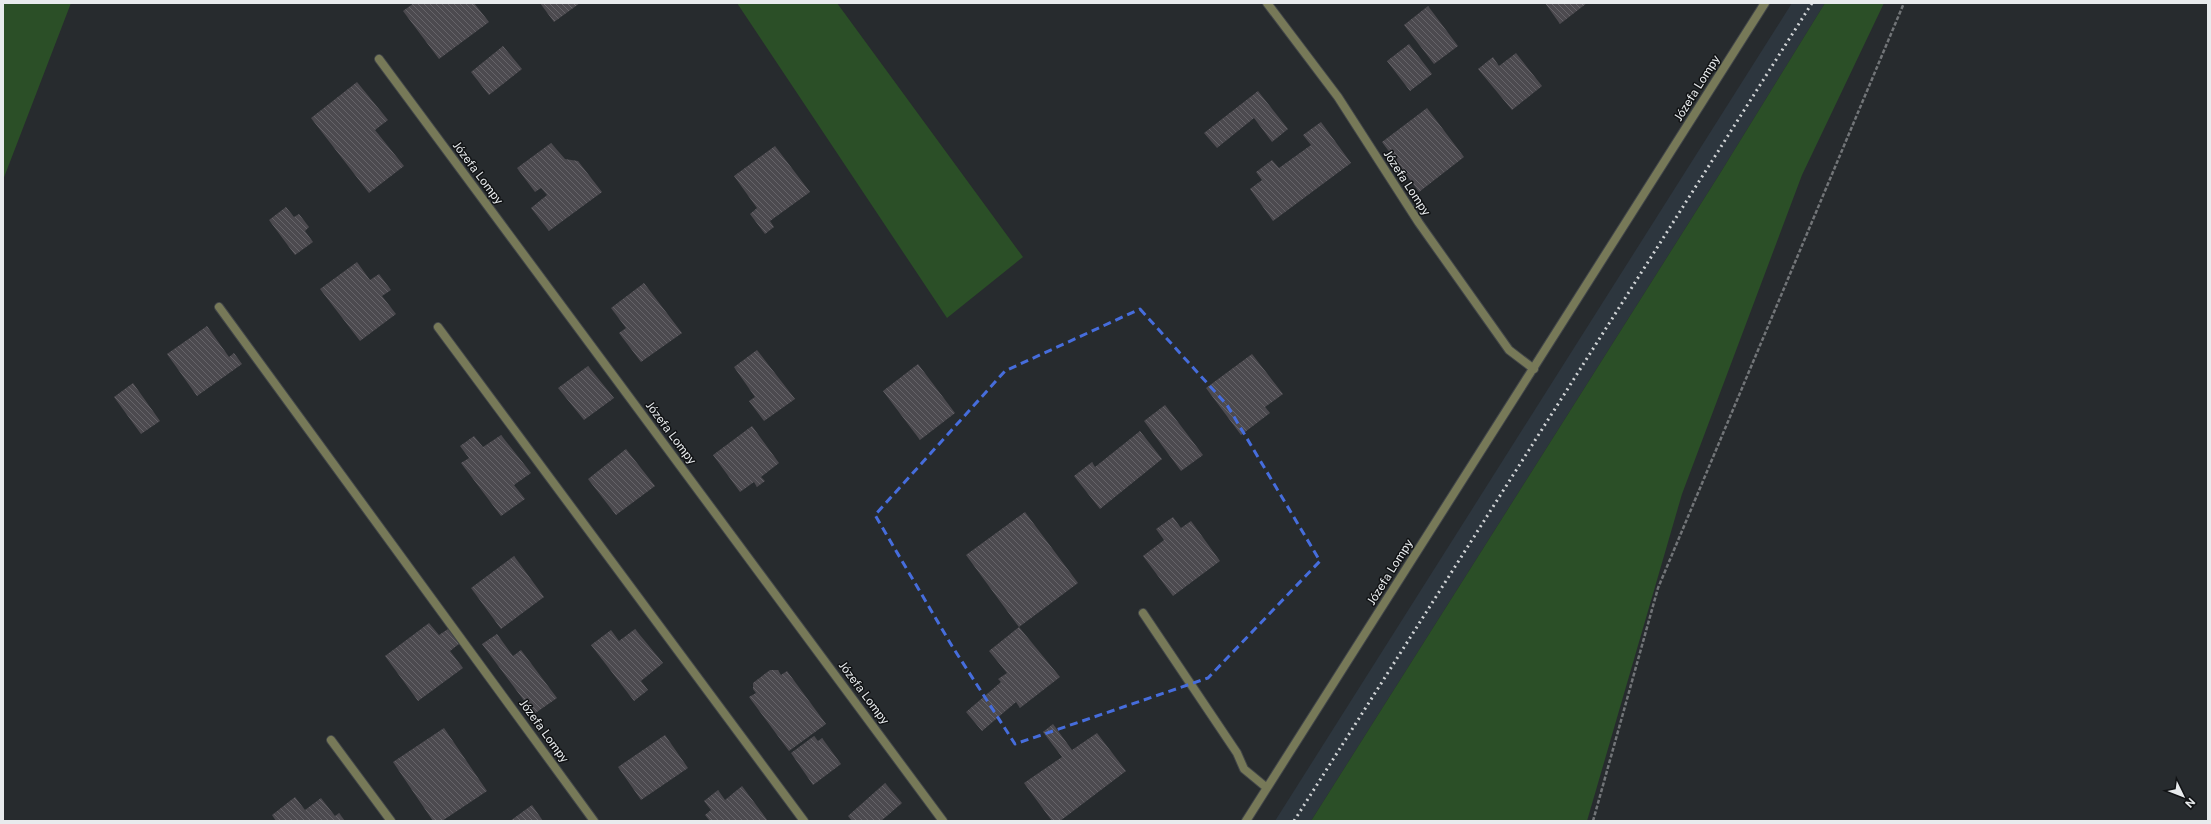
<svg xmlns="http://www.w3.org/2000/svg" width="2211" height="824" font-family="'Public Sans',sans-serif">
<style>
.built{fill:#2d363e}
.grass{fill:#2b4f27}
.building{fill:url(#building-back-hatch)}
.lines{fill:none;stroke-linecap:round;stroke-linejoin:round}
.minor-casing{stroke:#424649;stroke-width:10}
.path{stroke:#727578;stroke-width:2.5;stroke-dasharray:4 2;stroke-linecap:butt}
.minor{stroke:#777958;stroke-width:8}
.rail{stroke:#d1d4d6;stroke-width:3;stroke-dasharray:2 4;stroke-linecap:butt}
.marked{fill:none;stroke:#466ddc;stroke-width:3;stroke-dasharray:8 5;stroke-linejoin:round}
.labels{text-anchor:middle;stroke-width:3;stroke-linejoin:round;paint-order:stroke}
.street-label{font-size:12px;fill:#e8ebed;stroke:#111315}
</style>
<defs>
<pattern id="building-back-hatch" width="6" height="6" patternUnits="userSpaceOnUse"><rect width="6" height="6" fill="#4c4a4f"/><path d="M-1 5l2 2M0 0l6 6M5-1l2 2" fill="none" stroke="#666469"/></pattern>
</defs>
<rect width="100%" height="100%" fill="#272b2e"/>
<!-- built -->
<path class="built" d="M1792,3h33l-106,172 -408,646h-36z"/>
<!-- grass -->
<path class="grass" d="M3,3h68l-68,177z
M737,3h100l186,254 -76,61z
M1825,3h59l-82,172 -120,319 -95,327h-276l408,-646z"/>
<!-- building -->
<path class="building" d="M414,3h60l15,19 -50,37 -36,-48z
M540,3h40l-26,19z
M1545,3h42l-27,21z
M1428,6l30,40 -24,18 -30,-39z
M1409,44l23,30 -22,17 -23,-30z
M503,46l19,23 -33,26 -18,-23z
M1516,53l26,33 -30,24 -34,-41 15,-12 6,9z
M357,82l31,38 -13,10 29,36 -35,27 -58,-75z
M1258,91l30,38 -16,13 -18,-24 -37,30 -13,-15z
M1427,108l37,49 -45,35 -37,-50z
M1321,122l30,41 -78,58 -23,-32 12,-9 -6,-8 16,-12 7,8 32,-23 -8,-10z
M551,143l14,16 13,2 24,31 -53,39 -18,-23 16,-13 -6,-7 -6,4 -18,-24z
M775,146l35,46 -40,29 4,6 -9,7 -15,-20 7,-6 -23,-32z
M286,207l8,10 5,-3 10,13 -4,4 8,11 -18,13 -26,-35z
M357,262l13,18 9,-6 12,16 -9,6 14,18 -36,27 -40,-52z
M644,283l38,50 -41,29 -22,-29 7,-5 -15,-20z
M207,326l22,31 5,-4 8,11 -45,32 -30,-42z
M757,350l38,49 -31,22 -15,-20 6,-4 -21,-30z
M1252,354l31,40 -18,13 5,6 -29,22 -35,-47z
M918,364l37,49 -35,27 -37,-49z
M588,366l26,32 -30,22 -26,-32z
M133,383l27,38 -19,13 -27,-37z
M1165,405l38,50 -22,16 -37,-50z
M752,426l27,37 -18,14 4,4 -8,6 -3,-5 -14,10 -27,-37z
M1140,431l22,28 -62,50 -26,-33 18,-14 3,5z
M501,435l30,38 -17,12 11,14 -24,17 -40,-53 8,-5 -9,-12 14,-10 9,11z
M626,449l29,37 -39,29 -28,-36z
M1025,512l53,71 -59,44 41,50 -40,31 -4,-6 -34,29 -16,-19 35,-30 -3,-3 9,-6 -18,-22 30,-24 -53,-72z
M1173,517l8,11 10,-7 29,40 -47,35 -30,-40 21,-16 -8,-11z
M514,556l30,41 -43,32 -30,-41z
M429,623l10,12 9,-6 11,15 -9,7 13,17 -45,33 -33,-45z
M635,629l28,34 -22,18 7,9 -14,11 -43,-56 20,-15 8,11z
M497,634l16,22 8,-6 36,48 -23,16 -52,-70z
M770,670h8l3,5 6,-4 39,53 -37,27 -40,-54 7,-4 -3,-4v-6z
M1053,724l19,26 25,-17 29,38 -66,50h-8l-28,-38 38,-26 -19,-25z
M444,728l43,63 -45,30h-9l-40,-59z
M665,735l23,33 -47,32 -23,-33z
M814,736l4,5 4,-3 19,26 -28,21 -22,-32z
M885,783l17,20 -21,18h-29l-4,-5z
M742,786l26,35h-58l-5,-6 6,-5 -7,-9 14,-11 7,10z
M295,797l10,13 16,-12 14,18 4,-3 6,8h-69l-4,-6z
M532,805l11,16h-33z"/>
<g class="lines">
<defs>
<path id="minor" d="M1267,3l71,94 81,126 90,127 25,19
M379,59l564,762
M219,307l375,514
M438,327l366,494
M1143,613l94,140 7,16 23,19
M331,740l60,81
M1246,821l519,-818"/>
</defs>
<!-- minor casing -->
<use href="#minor" class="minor-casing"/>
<!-- path -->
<path class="path" d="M1593,821l65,-233 246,-585"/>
<!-- minor -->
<use href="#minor" class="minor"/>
<!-- rail -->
<path class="rail" d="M1294,821l518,-818"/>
</g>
<!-- marked area -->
<path class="marked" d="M1140,309l87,96 93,156 -112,117 -193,66 -63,-98 -77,-131 130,-144z"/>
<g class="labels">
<!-- street labels -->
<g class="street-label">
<text transform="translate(1697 88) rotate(-58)" y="4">Józefa Lompy</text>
<text transform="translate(478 173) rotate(53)" y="4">Józefa Lompy</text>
<text transform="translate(1407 183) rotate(57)" y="4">Józefa Lompy</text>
<text transform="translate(671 433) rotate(53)" y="4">Józefa Lompy</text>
<text transform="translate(1390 572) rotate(-58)" y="4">Józefa Lompy</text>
<text transform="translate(864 693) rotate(53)" y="4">Józefa Lompy</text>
<text transform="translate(544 731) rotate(54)" y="4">Józefa Lompy</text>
</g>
</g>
<!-- border -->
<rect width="2211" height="824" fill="none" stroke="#e8ebed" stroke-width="8"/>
<!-- north arrow -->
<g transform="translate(2183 796) rotate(133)" stroke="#111315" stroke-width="3" paint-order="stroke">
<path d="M0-3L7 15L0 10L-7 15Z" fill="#e8ebed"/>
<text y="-6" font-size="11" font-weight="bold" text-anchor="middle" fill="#e8ebed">N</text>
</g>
</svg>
